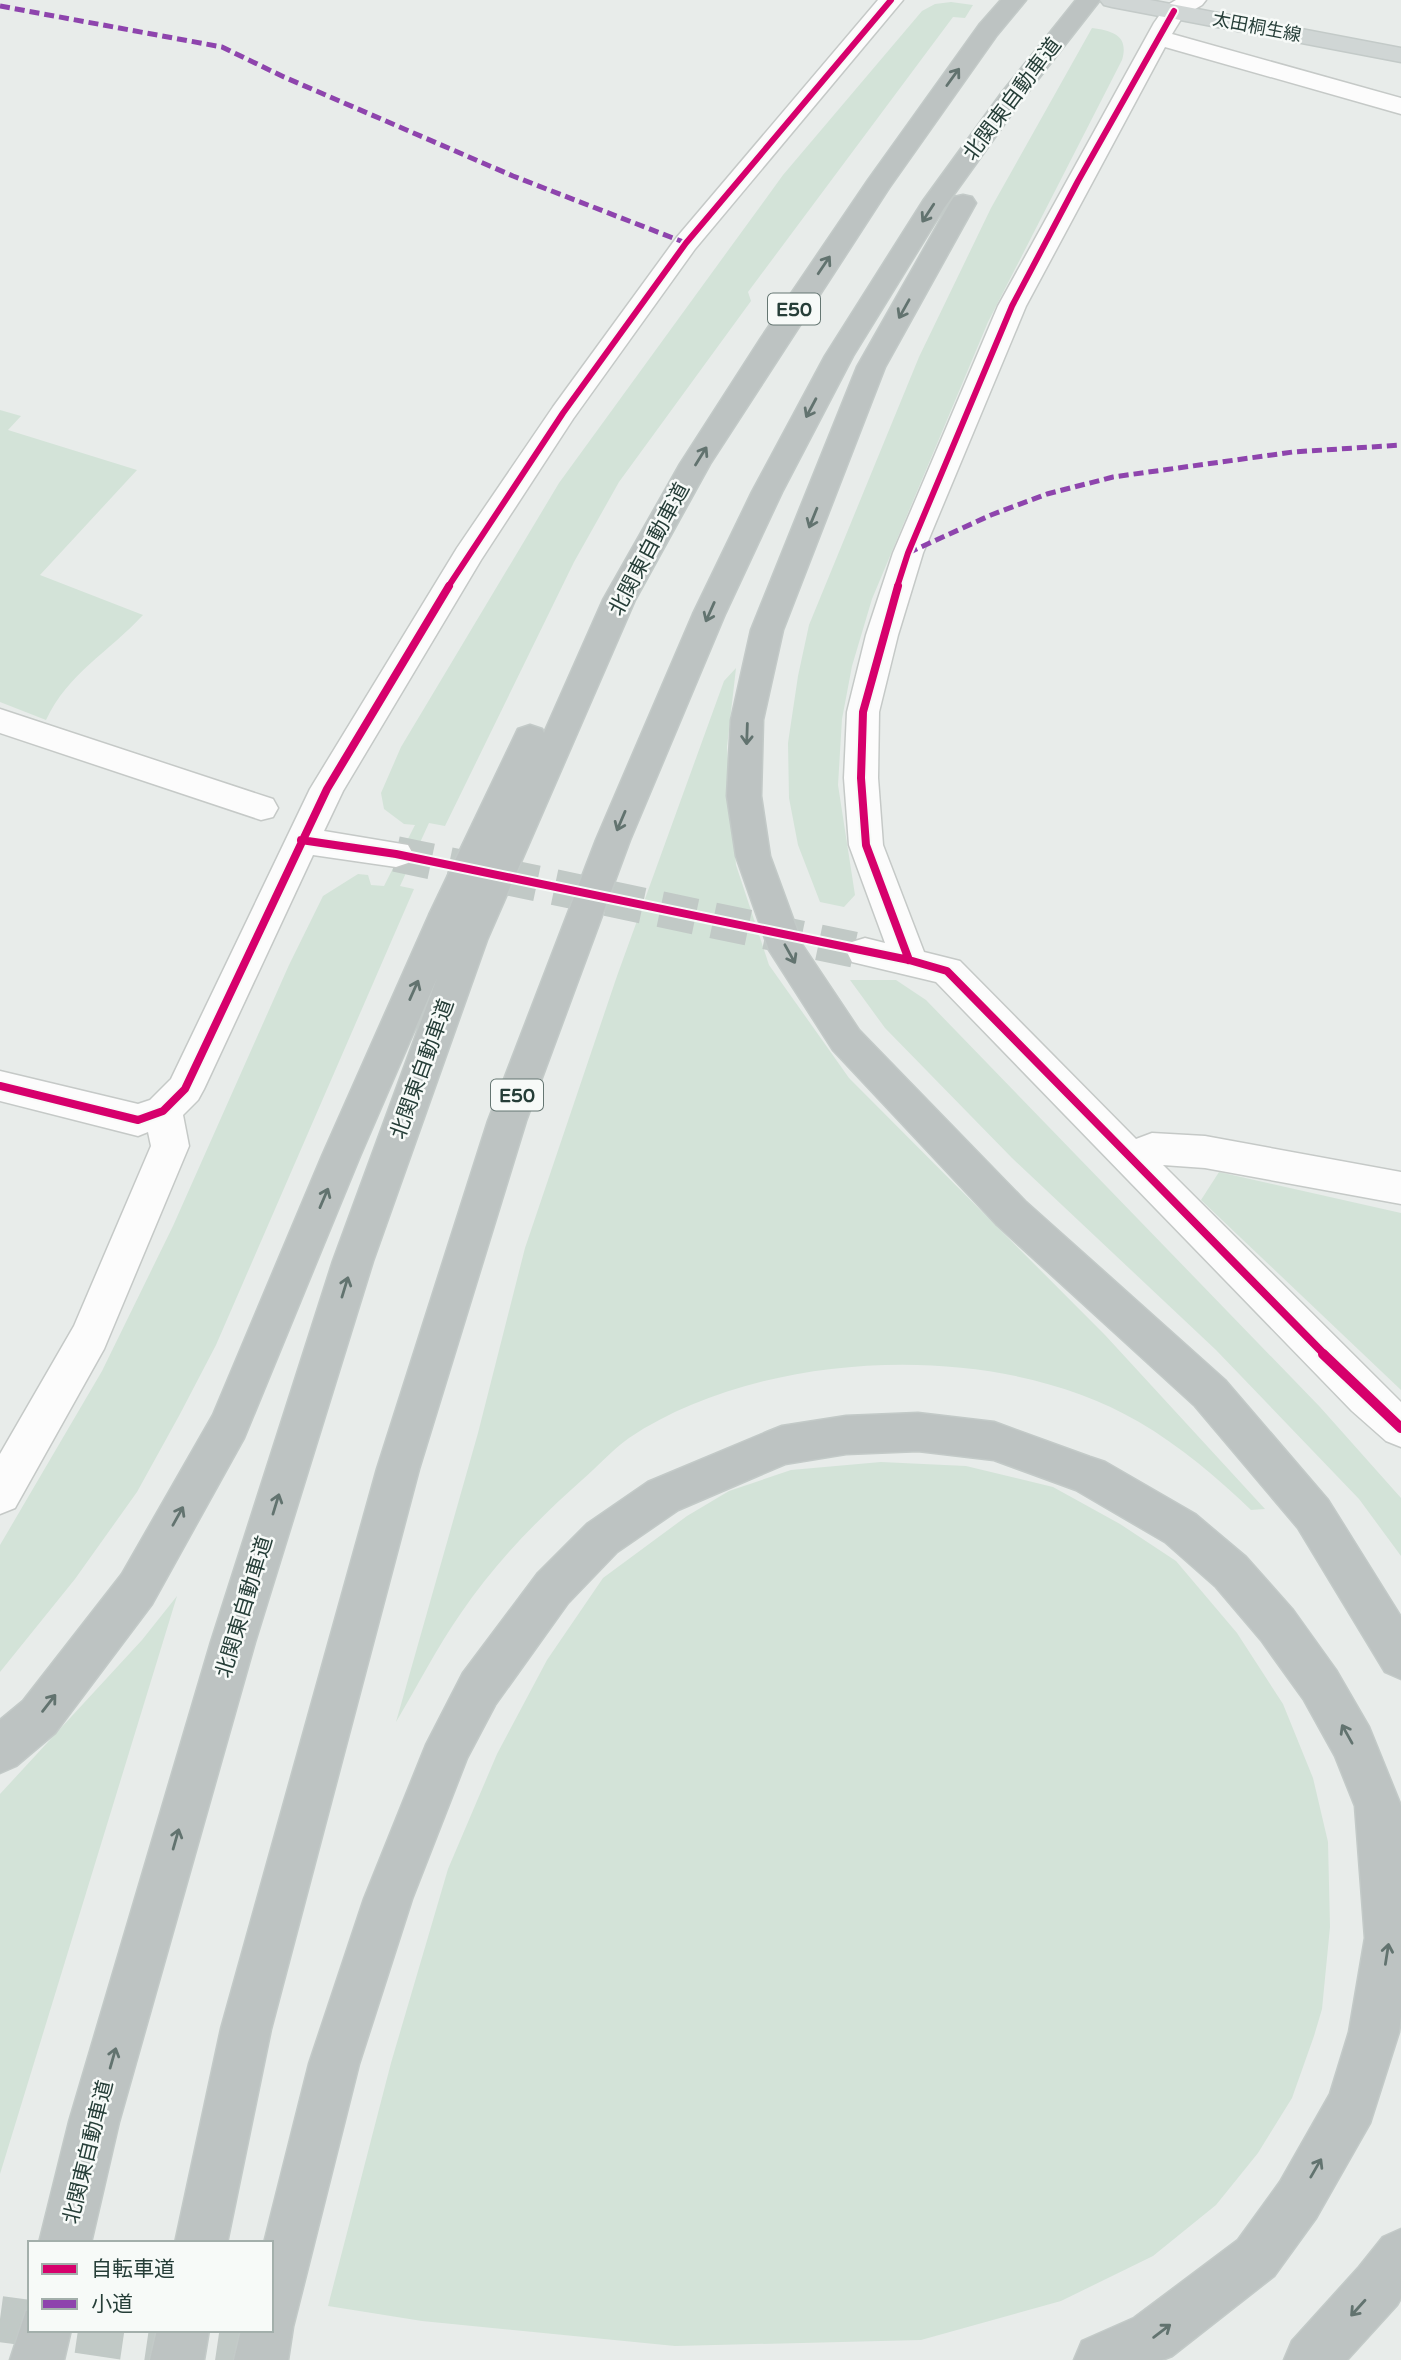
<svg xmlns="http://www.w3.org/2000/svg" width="1401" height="2360" font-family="'Varela Round','Noto Sans JP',sans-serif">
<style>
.green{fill:#d3e3d8}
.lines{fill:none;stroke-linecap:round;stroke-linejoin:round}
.minor-tunnel{stroke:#c1c9c6;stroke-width:36;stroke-dasharray:36 18;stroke-linecap:butt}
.highway-tunnel{stroke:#c1c9c6;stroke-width:46;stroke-dasharray:46 24;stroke-linecap:butt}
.minor-casing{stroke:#c5c9c7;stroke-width:3}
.major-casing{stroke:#c3cac8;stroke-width:3}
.highway-casing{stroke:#c3cac8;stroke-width:3}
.minor{fill:#fcfcfc;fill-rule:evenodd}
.major{fill:#d0d6d5;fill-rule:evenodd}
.highway{fill:#bdc3c2;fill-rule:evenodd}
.quiet{stroke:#8e44ad;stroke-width:5;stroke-dasharray:10 5;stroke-linecap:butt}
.cycleway-far2-casing{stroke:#f7faf8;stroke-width:10}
.cycleway-far1-casing{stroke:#f7faf8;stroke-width:12}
.cycleway-casing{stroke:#f7faf8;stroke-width:15}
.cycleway-far2{stroke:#d6006c;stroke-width:6}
.cycleway-far1{stroke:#d6006c;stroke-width:8}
.cycleway{stroke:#d6006c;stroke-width:10}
.oneway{stroke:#62736f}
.labels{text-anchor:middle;stroke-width:5;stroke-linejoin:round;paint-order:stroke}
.far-street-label{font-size:18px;fill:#263e38;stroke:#f7faf8}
.shield{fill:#f7faf8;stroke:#657672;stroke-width:2}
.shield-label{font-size:19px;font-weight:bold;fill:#263e38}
.street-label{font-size:21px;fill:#263e38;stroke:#f7faf8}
</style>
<rect width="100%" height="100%" fill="#e8ecea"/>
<!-- green -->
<path class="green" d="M951,2l22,3 -8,13 -12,-1 -205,275 3,9 -132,181 -45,80 -129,264 -16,-3 -29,63 14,3 -198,456 -36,69 -43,78 -62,87 -75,93v-127l102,-174 71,-145 116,-261 34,-69 35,-22 10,1 3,10 13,1 31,-61 -11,-1 -20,-15 -3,-16 20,-46 158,-264 224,-308 139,-164 13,-7z
M1092,28c22,3 37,8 30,32l-134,262 -116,277 -20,67 -10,53 -4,66 17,110 -11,12 -24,-5 -22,-57 -9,-47 -1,-55 10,-67 11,-51 110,-268 72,-149z
M0,410l21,6 -13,14 129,40 -97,105 103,40c-33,36 -76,59 -97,105l-46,-18z
M736,668l-9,79 9,118 33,100 80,113 256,257 160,174 -14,1c-33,-32 -71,-64 -112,-88 -140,-83 -375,-74 -510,16 -17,12 -32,29 -47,42 -45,40 -87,83 -121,133 -24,34 -43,72 -65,109l82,-289 47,-185 92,-272 107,-295z
M850,980h46l30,20 394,407 81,91v58l-42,-57 -143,-149 -204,-192 -127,-130z
M1219,1172l182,41v177l-200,-190z
M881,1462l85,4 87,21 67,37 56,37 61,72 46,71 30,74 15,64 2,85 -8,82 -8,27 -22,62 -34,55 -42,52 -63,51 -92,45 -140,39 -246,6 -253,-25 -94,-15 63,-243 57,-194 49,-115 50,-94 56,-82 84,-62 42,-25 62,-21z
M177,1596l-177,578v-380l142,-154z"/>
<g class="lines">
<!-- minor-tunnel -->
<path class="minor-tunnel" d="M396,854l469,98"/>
<!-- highway-tunnel -->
<path class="highway-tunnel" d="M0,2319l30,4
M78,2330l205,30"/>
<defs>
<path id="minor" d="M878,0h25l-208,249 -122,170 -92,141 -138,231 -19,40 84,14 5,9 -5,9 -12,4 -83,-12 -109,234 -6,11 -15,15 6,31 -85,203 -89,159 -15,6v-60l74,-128 77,-180 -3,-14 -10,4 -138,-35v-30l138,33 12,-4 21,-21 139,-290 147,-241 96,-141 124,-170z
M1176,0h30l-4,5 -19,11 -11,18 229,64v16l-236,-67 -139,259 -103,247 -25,82 -19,77 -1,66 5,67 41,107 36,9 176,178 16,-6 53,3 196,36v32l-196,-36 -42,-3 238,237v45l-15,-6 -34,-30 -416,-429 -84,-20 -5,-10 5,-10 13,-4 20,5 -36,-98 -5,-67 3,-66 19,-77 27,-82 105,-247 156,-283 12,-17z
M0,709l273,90 5,9 -5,9 -12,3 -261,-87z"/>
<path id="major" d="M1100,0h50l251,48v14l-289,-55 -8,-2z"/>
<path id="highway" d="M1001,0h25l-29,35 -108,153 -179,276 -75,136 -148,340 -114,321 -118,381 -136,480 -28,121h-52l30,-121 142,-480 122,-381 104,-283 -77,178 -116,282 -92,166 -97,129 -39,33 -16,7v-53l23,-19 99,-127 91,-159 109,-259 107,-241 89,-186 12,-4 12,4 2,4 59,-133 77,-136 81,-126 107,-158 111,-155z
M1076,0h24l-79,101 -77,107 -91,148 -71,136 -57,122 -95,226 -104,281 -107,348 -148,560 -44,214h-52l46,-214 156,-560 111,-348 108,-281 97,-226 59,-122 73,-136 98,-155 80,-110z
M963,195l9,2 4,6 -91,164 -102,263 -20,90 -2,76 9,60 33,90 56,84 166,171 200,179 103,120 73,117v62l-16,-7 -87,-144 -103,-122 -198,-181 -164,-175 -64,-100 -33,-94 -9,-60 4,-76 20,-90 106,-263 93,-164 4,-6z
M918,1413l76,9 96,35 15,5 90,52 51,43 47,53 43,60 33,57 32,79v210l-2,16 -29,91 -54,95 -42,58 -102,80 -10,4h-88l8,-19 52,-23 104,-78 42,-58 50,-88 19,-62 16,-94 -10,-132 -20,-50 -31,-56 -43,-60 -45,-53 -51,-45 -89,-52 -82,-30 -76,-9 -72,3 -61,10 -107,46 -61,42 -49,51 -73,102 -28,53 -55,141 -53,165 -66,263 -5,33h-54l7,-30h30v-87h-7l45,-179 55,-165 62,-154 37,-72 75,-100 49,-49 61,-42 119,-50 15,-6 64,-10z
M1401,2229v69l-4,7 -50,55h-63l8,-19 67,-74 24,-30z
M30,2310v20h41l-7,30h-54l16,-49z
M157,2330h52l-5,30h-54z"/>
</defs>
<!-- minor casing -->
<use href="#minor" class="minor-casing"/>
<!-- major casing -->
<use href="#major" class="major-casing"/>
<!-- highway casing -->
<use href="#highway" class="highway-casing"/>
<!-- minor -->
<use href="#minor" class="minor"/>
<!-- major -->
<use href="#major" class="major"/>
<!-- highway -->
<use href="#highway" class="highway"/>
<!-- quiet -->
<path class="quiet" d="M0,6l222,41 62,30 229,99 173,67
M908,553l83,-38 56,-21 66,-17 180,-25 108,-7"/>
<defs>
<path id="cycleway-far2" d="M448,587l115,-174 123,-170 205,-243
M897,587l11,-34 104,-247 66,-125 96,-170"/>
<path id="cycleway-far1" d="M898,586l-35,126 -2,66 5,67 43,115
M301,840l95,14 513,106 38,11 378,384
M0,1086l138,34 25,-9 22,-22 142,-300 122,-203"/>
<path id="cycleway" d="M1323,1354l78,74"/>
</defs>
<!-- cycleway-far2 casing -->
<use href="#cycleway-far2" class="cycleway-far2-casing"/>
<!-- cycleway-far1 casing -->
<use href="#cycleway-far1" class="cycleway-far1-casing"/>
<!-- cycleway casing -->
<use href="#cycleway" class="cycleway-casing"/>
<!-- cycleway-far2 -->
<use href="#cycleway-far2" class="cycleway-far2"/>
<!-- cycleway-far1 -->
<use href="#cycleway-far1" class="cycleway-far1"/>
<!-- cycleway -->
<use href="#cycleway" class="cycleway"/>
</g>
<!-- one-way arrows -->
<defs><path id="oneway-shaft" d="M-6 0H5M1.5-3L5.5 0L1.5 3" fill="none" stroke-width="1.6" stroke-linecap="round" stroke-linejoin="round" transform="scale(1.75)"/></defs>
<g class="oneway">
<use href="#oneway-shaft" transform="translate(953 77) rotate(-54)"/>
<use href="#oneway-shaft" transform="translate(928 213) rotate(123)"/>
<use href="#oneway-shaft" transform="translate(824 265) rotate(-56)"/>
<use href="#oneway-shaft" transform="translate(904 309) rotate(119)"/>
<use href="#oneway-shaft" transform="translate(811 408) rotate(118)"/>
<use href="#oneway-shaft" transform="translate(701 456) rotate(-58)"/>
<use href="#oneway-shaft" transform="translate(813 518) rotate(112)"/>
<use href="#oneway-shaft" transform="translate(710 612) rotate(114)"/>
<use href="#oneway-shaft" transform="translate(747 734) rotate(92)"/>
<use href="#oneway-shaft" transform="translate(621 821) rotate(113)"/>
<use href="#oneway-shaft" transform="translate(790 954) rotate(61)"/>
<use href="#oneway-shaft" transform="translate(414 990) rotate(-66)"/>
<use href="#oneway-shaft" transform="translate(324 1198) rotate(-67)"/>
<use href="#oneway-shaft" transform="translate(345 1287) rotate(-73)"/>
<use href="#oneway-shaft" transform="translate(276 1504) rotate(-73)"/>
<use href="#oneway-shaft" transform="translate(178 1516) rotate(-61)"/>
<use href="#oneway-shaft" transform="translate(49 1703) rotate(-52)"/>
<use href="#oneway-shaft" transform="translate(1347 1734) rotate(-119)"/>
<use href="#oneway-shaft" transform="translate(176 1839) rotate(-74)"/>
<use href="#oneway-shaft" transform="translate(1387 1954) rotate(-81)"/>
<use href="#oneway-shaft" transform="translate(113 2058) rotate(-74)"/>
<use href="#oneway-shaft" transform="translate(1316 2168) rotate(-60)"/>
<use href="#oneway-shaft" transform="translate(1358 2308) rotate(132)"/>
<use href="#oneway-shaft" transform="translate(1162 2331) rotate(-37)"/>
</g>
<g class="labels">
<!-- far-street labels -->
<g class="far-street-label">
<text transform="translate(1257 27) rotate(11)" y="6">太田桐生線</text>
</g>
<!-- shield labels -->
<g class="shield">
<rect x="768" y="293.5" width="52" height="31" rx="5"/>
<rect x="491" y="1079.5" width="52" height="31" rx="5"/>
</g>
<g class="shield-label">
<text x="794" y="316">E50</text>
<text x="517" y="1102">E50</text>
</g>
<!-- street labels -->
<g class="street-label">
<text transform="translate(1012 99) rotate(-53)" y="7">北関東自動車道</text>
<text transform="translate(649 549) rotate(-62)" y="7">北関東自動車道</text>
<text transform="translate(422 1069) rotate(-70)" y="7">北関東自動車道</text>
<text transform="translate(244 1607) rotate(-73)" y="7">北関東自動車道</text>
<text transform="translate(88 2152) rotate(-76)" y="7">北関東自動車道</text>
</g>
</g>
<!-- legend -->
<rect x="28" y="2241" width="245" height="91" fill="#f7faf8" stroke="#a3afab" stroke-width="2"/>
<rect x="42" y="2264" width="35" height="10" fill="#d6006c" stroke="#a3afab" stroke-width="2"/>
<text x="91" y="2276" font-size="21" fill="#263e38">自転車道</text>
<rect x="42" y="2299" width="35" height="10" fill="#8e44ad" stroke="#a3afab" stroke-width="2"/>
<text x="91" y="2311" font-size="21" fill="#263e38">小道</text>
</svg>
